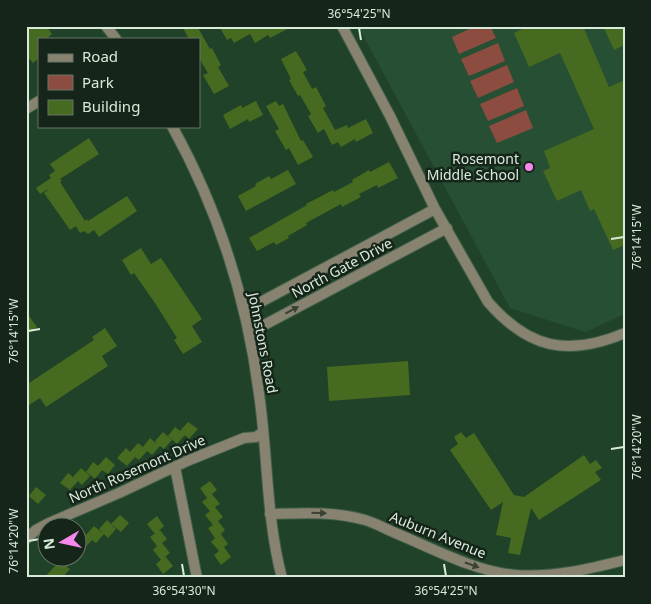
<svg xmlns="http://www.w3.org/2000/svg" width="651" height="604" font-family="'Noto Sans',sans-serif">
<style>
.built{fill:#264f33}
.green{fill:#8c4c40}
.building{fill:#466a1f}
.lines{fill:none;stroke-linecap:round;stroke-linejoin:round}
.minor-casing{stroke:#416049;stroke-width:12}
.tertiary-casing{stroke:#416049;stroke-width:12}
.minor{stroke:#888270;stroke-width:10}
.tertiary{stroke:#888270;stroke-width:10}
.oneway{fill:#384133}
.ticks{fill:none;stroke:#d8ebdb;stroke-width:2}
.poi-dot{fill:#f788eb;stroke:#162519;stroke-width:2}
.labels{text-anchor:middle;stroke-width:5;stroke-linejoin:round;paint-order:stroke}
.poi-label{font-size:14px;fill:#d8ebdb;stroke:#162519;text-anchor:end}
.street-label{font-size:14px;fill:#d8ebdb;stroke:#162519}
.neatline{fill:none;stroke:#d8ebdb;stroke-width:2}
.ticks-label{font-size:12px;text-anchor:middle;fill:#d8ebdb}
</style>
<rect width="100%" height="100%" fill="#204229"/>
<!-- built -->
<path class="built" d="M358,26h267v288l-40,18 -75,-24z"/>
<!-- green -->
<path class="green" d="M476,26h14l6,12 -37,16 -7,-17z
M498,43l7,18 -36,15 -8,-17z
M507,65l7,17 -36,16 -8,-17z
M517,88l7,18 -36,15 -8,-17z
M526,110l7,18 -36,15 -8,-17z"/>
<!-- building -->
<path class="building" d="M26,26h20l6,8 -6,5h-7v19l-6,5 -7,-8z
M182,26h15l13,23 2,-1 9,17 -3,2 11,19 -15,8 -11,-19 5,-2 -9,-15v-19h-10z
M219,26h74l-23,12 -2,-3 -13,8 -5,-9 -16,9 -3,-5 -4,2z
M528,26h55l26,61 16,-7v165l-12,5 -19,-41 -4,2 -9,-21 -24,11 -14,-30 7,-3 -6,-17 50,-22 -34,-76 -31,14 -15,-34z
M603,26h22v19l-11,5z
M296,51l11,19 -4,2 9,17 4,-2 10,19 -3,2 12,22 12,-5 1,3 18,-9 7,14 -17,9 -1,-3 -14,8 -3,-5 -6,3 -8,-16 -6,4 -10,-17 3,-2 -11,-19 -2,1 -9,-16 2,-1 -10,-20z
M256,101l7,14 -14,7 -1,-3 -18,10 -7,-14 18,-10 1,3z
M276,101l3,5 4,-2 18,37 2,-1 10,17 -15,8 -9,-17 -3,2 -11,-19 4,-2 -13,-23z
M89,138l10,16 -39,25 2,2 -2,1 25,39 2,-2 1,2 39,-25 10,15 -38,26 -5,-7 -6,4 -4,-3 -4,2 -4,-7 -6,4 -26,-37 6,-5 -10,6 -4,-6 15,-10 -2,-3 6,-4 -5,-7z
M389,162l9,16 -20,10 -1,-3 -18,9 2,3 -19,10 -1,-3 -35,19 1,2 -19,11 1,2 -13,7 -2,-3 -17,9 -8,-13 58,-33 -1,-1 27,-14 1,2 19,-10 -1,-2 17,-10 1,2z
M288,170l8,14 -50,27 -8,-15 18,-10 -1,-2 14,-8 2,3z
M141,248l10,16 10,-6 41,61 -10,7 10,16 -19,12 -9,-14 3,-2 -22,-35 -21,-30 -3,2 -9,-15z
M26,312l11,15 -11,8z
M105,328l12,18 -15,10 6,10 -62,41 -6,-9 -14,9v-22l68,-45 -2,-3z
M408,361l2,34 -81,6 -2,-34z
M188,422l10,7 -9,10 -9,-8z
M175,427l10,8 -8,9 -9,-8z
M163,432l9,8 -8,9 -4,-3 -8,9 -5,-4 -8,9 -4,-3 -8,9 -10,-8 9,-10 4,4 8,-9 5,4 7,-9 7,6 -2,-3z
M461,432l5,6 8,-5 40,62 10,2 60,-42 6,9 6,-4 6,8 -7,4 6,8 -62,40 -8,-12 -11,47 -12,-2 3,-15 -15,-3 7,-33 -12,8 -41,-60 8,-6 -4,-7z
M106,457l9,8 -7,9 -6,-4 -7,9 -9,-7 7,-10 5,4z
M81,468l9,8 -8,9 -4,-4 -8,9 -10,-7 8,-10 5,4z
M210,481l7,9 -5,4 8,10 -5,3 8,10 -5,4 7,9 -4,4 7,10 -4,3 7,10 -10,8 -7,-10 5,-4 -8,-9 4,-4 -7,-10 5,-3 -8,-10 5,-4 -8,-9 9,-7 -4,3 -7,-10z
M36,487l10,8 -8,9 -9,-8z
M120,515l9,8 -8,9 -10,-8z
M157,516l7,10 -9,8 -8,-10z
M107,520l9,9 -8,9 -9,-9z
M94,526l10,8 -8,9 -4,-3 -14,15v-19l4,-5 6,5 -2,-1z
M160,530l7,9 -5,4 8,10 -9,7 -8,-10 4,-4 -7,-9z
M64,556h12l-9,11 3,2 -8,9h-18z
M165,556l8,10 -10,8 -7,-10z"/>
<g class="lines">
<defs>
<path id="minor" d="M342,26l48,90 45,93 53,93c41,47 80,55 137,31
M26,109l13,-8
M244,311l191,-102
M249,333l198,-105
M175,467l22,111
M270,514c33,-1 64,-3 95,6 10,3 19,8 28,12 39,16 80,39 122,43 38,3 74,-6 110,-15
M26,539l10,-9 13,-7 70,-30 68,-32 57,-23 12,-1 7,-5"/>
<path id="tertiary" d="M106,26l10,13
M172,126c46,83 75,174 87,268 9,61 7,124 23,184"/>
</defs>
<!-- minor casing -->
<use href="#minor" class="minor-casing"/>
<!-- tertiary casing -->
<use href="#tertiary" class="tertiary-casing"/>
<!-- minor -->
<use href="#minor" class="minor"/>
<!-- tertiary -->
<use href="#tertiary" class="tertiary"/>
</g>
<!-- one-way arrows -->
<defs><path id="oneway-solid" d="M-6-.8H1V-3.2L6.5 0L1 3.2V.8H-6Z" transform="scale(1.25)"/></defs>
<g class="oneway">
<use href="#oneway-solid" transform="translate(292 310) rotate(-28)"/>
<use href="#oneway-solid" transform="translate(319 513) rotate(2)"/>
<use href="#oneway-solid" transform="translate(472 565) rotate(19)"/>
</g>
<!-- ticks -->
<path class="ticks" d="M359,28l2,12M611,239l13,-2M28,331l12,-2M611,449l13,-2M28,541l12,-2M182,564l2,12M444,564l2,12"/>
<!-- markers -->
<circle class="poi-dot" cx="529" cy="167" r="5"/>
<g class="labels">
<!-- poi labels -->
<g class="poi-label">
<text x="519" y="164">Rosemont<tspan x="519" dy="16">Middle School</tspan></text>
</g>
<!-- street labels -->
<g class="street-label">
<text transform="translate(342 268) rotate(-28)" y="5">North Gate Drive</text>
<text transform="translate(263 343) rotate(79)" y="5">Johnstons Road</text>
<text transform="translate(137 469) rotate(-24)" y="5">North Rosemont Drive</text>
<text transform="translate(438 535) rotate(22)" y="5">Auburn Avenue</text>
</g>
</g>
<!-- border -->
<rect width="651" height="604" fill="none" stroke="#162519" stroke-width="55"/>
<!-- legend -->
<rect x="38" y="38" width="162" height="90" fill="#162519" stroke="#647467"/>
<rect x="48" y="54" width="25" height="8" fill="#888270" stroke="#647467"/>
<text x="82" y="62" font-size="15" fill="#d8ebdb">Road</text>
<rect x="48" y="75" width="25" height="15" fill="#8c4c40" stroke="#647467"/>
<text x="82" y="88" font-size="15" fill="#d8ebdb">Park</text>
<rect x="48" y="100" width="25" height="15" fill="#466a1f" stroke="#647467"/>
<text x="82" y="112" font-size="15" fill="#d8ebdb">Building</text>
<!-- north arrow -->
<g transform="translate(62 542) rotate(261)"><circle r="24" fill="#162519" stroke="#647467"/>
<path d="M0-4L9 19L0 12L-9 19Z" fill="#f788eb"/>
<text y="-8" font-size="14" font-weight="bold" text-anchor="middle" fill="#d8ebdb">N</text>
</g>
<rect x="28" y="28" width="596" height="548" class="neatline"/>
<g class="ticks-label">
<text x="359" y="18">36°54'25"N</text>
<text transform="translate(637 237) rotate(-90)" y="4">76°14'15"W</text>
<text transform="translate(14 331) rotate(-90)" y="4">76°14'15"W</text>
<text transform="translate(637 447) rotate(-90)" y="4">76°14'20"W</text>
<text transform="translate(14 541) rotate(-90)" y="4">76°14'20"W</text>
<text x="184" y="595">36°54'30"N</text>
<text x="446" y="595">36°54'25"N</text>
</g>
</svg>
